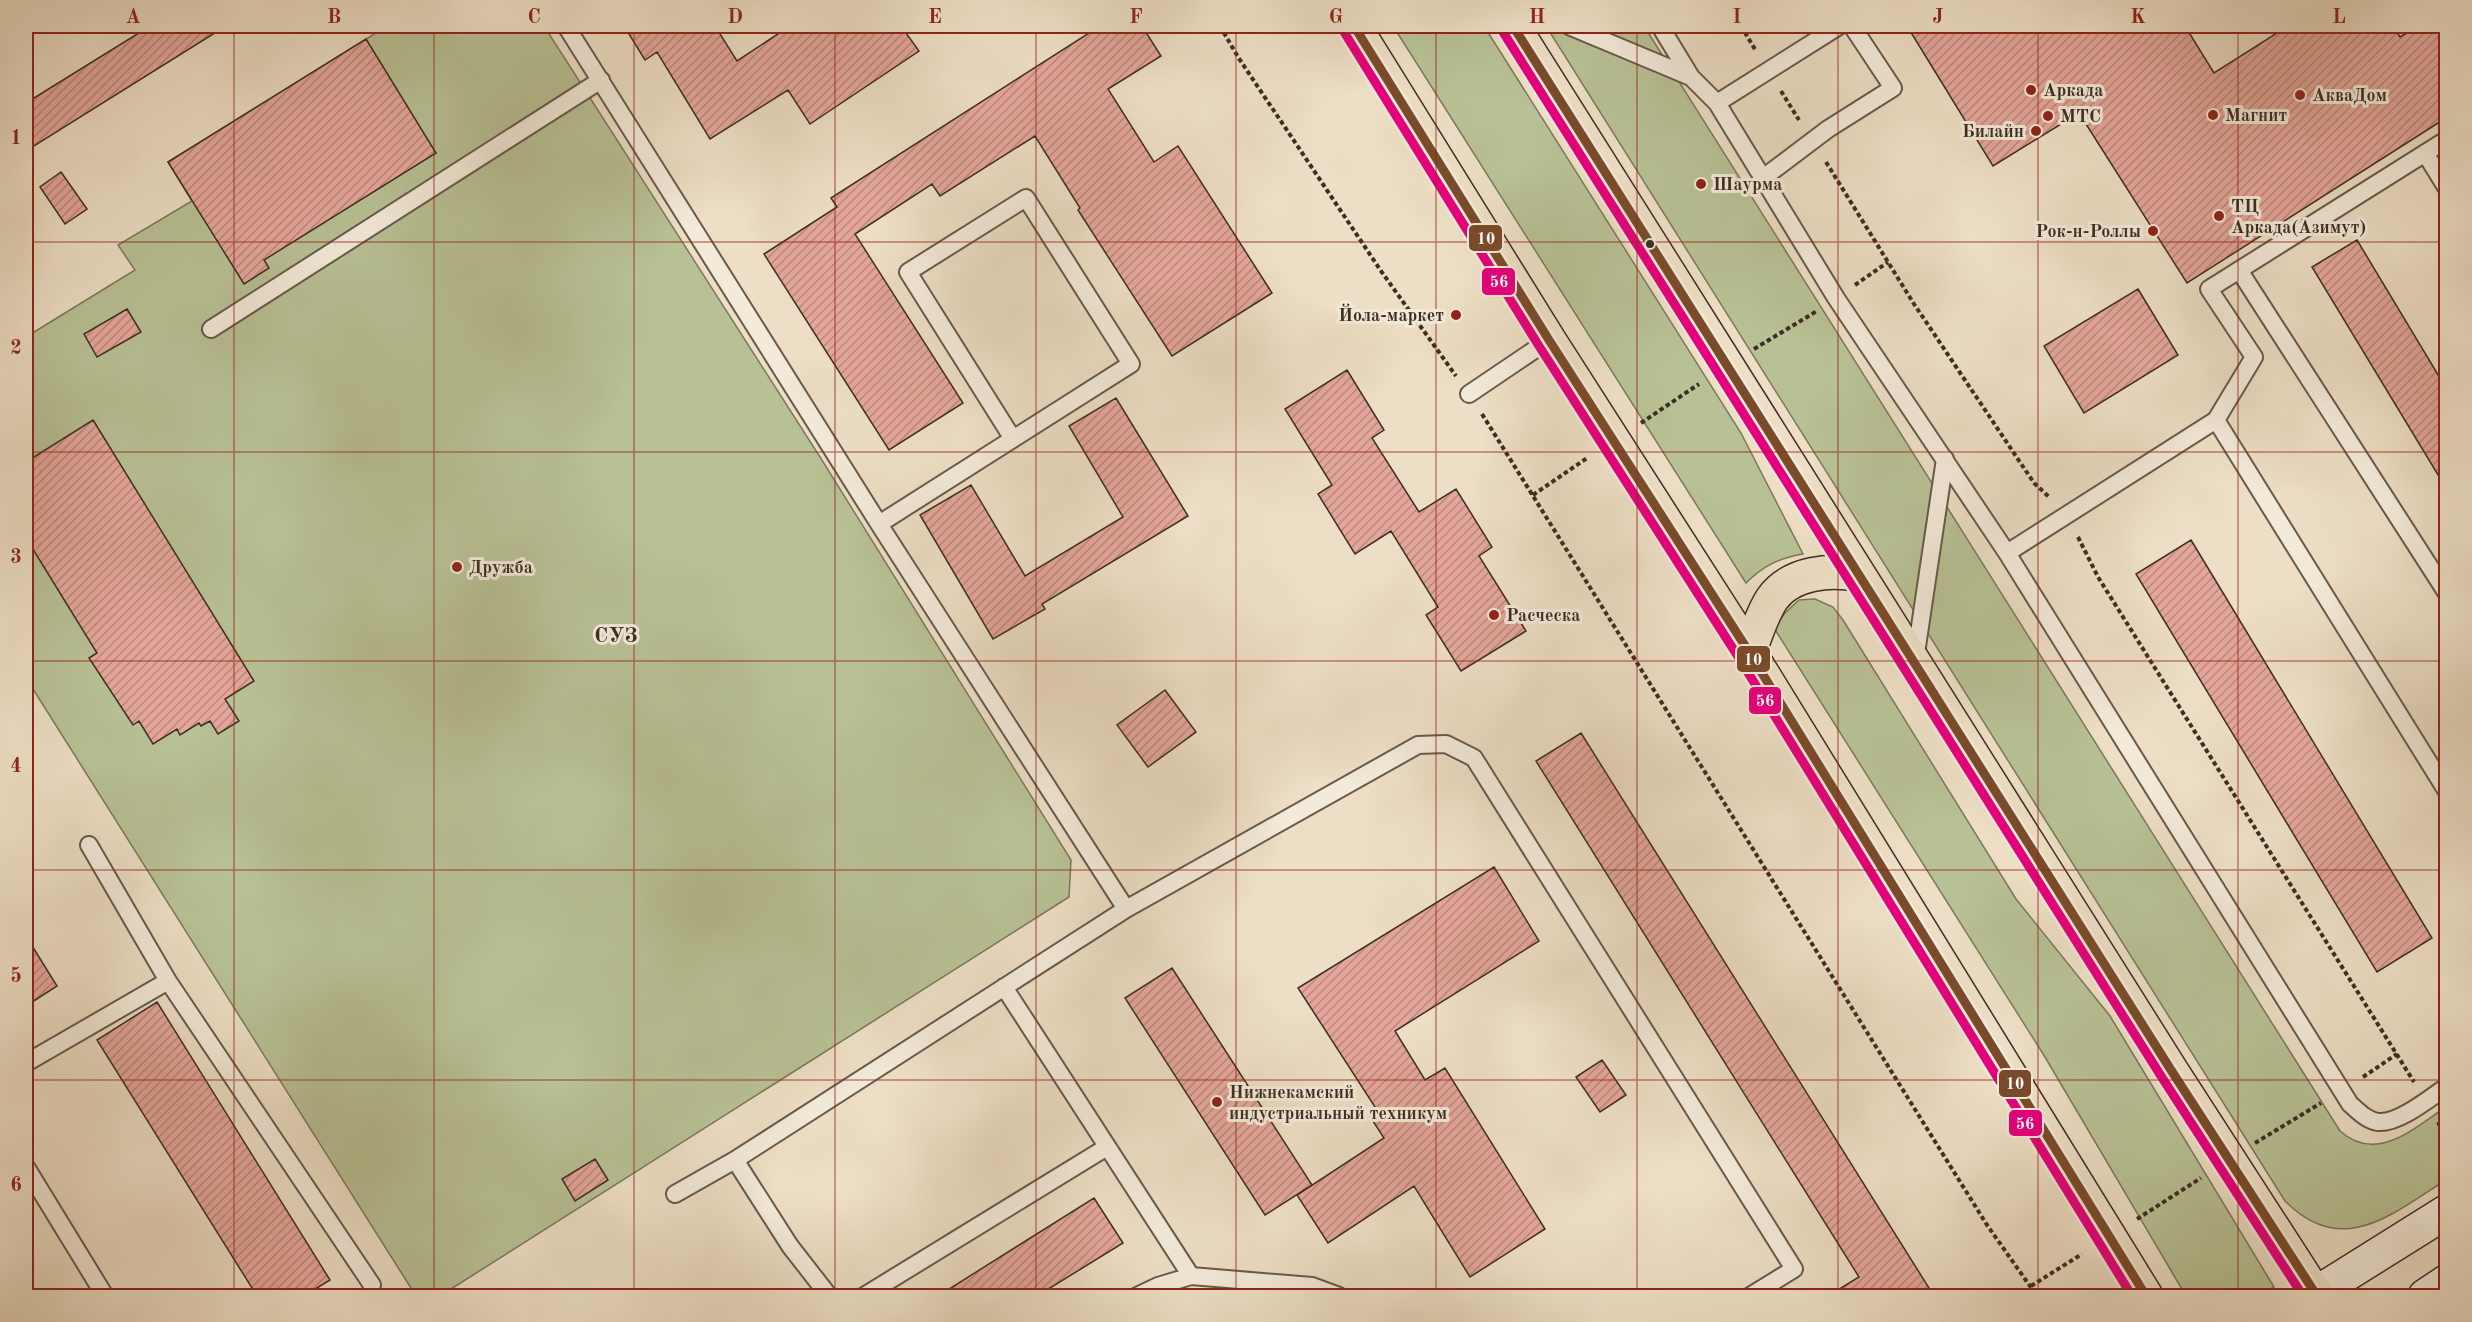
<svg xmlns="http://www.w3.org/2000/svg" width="2472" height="1322" font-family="'Old Standard TT',serif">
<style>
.grass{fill:#b8c195;stroke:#7a785c;stroke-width:1.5}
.building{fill:url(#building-hatch);stroke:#3c2e24;stroke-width:1.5}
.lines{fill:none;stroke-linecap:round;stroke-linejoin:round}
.lane-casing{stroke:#685a4c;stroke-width:20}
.secondary-casing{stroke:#3c2e24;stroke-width:36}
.primary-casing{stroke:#3c2e24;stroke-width:36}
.path{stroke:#3c2e24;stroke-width:4;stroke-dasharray:4.5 3;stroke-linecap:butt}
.lane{stroke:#f3ead9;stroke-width:16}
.secondary{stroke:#f3ead9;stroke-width:33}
.primary{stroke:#eddec5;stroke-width:33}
.bus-1-casing{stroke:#f3ead9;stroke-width:14}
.bus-2-casing{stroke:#f3ead9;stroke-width:14}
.bus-1{stroke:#7a4b2a;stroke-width:9}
.bus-2{stroke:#e5007d;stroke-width:9}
.grid{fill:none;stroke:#8f2418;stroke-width:1.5;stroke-opacity:0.55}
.poi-dot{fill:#8f2418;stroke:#f3ead9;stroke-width:2}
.bus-dot{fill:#3c2e24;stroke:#f3ead9;stroke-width:2}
.labels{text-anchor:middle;stroke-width:6;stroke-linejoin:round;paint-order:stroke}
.poi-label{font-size:18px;font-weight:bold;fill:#3c2e24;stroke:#f3ead9;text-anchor:start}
.quarter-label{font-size:21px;font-weight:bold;fill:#3c2e24;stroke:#f3ead9}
.line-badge{stroke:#f3ead9;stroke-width:2}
.badge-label{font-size:16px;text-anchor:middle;font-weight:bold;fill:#fff}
.neatline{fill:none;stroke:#8f2418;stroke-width:2}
.grid-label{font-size:20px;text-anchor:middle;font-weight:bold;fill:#8f2418}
</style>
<defs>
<pattern id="building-hatch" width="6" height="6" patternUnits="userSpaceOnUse" patternTransform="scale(1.5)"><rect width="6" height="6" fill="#e4a69a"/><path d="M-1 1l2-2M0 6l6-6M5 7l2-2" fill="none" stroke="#ba887d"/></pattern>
</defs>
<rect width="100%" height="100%" fill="#eddec5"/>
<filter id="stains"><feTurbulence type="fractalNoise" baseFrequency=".00333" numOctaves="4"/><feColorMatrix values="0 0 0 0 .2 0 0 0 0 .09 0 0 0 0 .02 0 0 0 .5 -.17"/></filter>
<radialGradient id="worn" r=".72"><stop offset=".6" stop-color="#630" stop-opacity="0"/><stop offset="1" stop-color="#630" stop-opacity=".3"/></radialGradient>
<!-- grass -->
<path class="grass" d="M387,26h157l276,431 251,403 -2,37 -629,399h-24l-390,-618v-341l109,-67 -17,-25 74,-44 -24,-39z
M1393,26h91l257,407 62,121c-24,4 -40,12 -57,29z
M1546,26h98l696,1105c37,33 74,-3 106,-24v73c-54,34 -104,79 -161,21z
M1815,599l18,8 10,13 173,279 94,117 164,271 -15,9h-73l-141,-239 -271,-429 11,-15 14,-13z"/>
<!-- building -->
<path class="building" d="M150,26h76l-200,125v-48z
M624,26h91l22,35 53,-35h111l18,25 -109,73 -22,-34 -78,49 -53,-87 -12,8z
M1100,26h42l19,30 -53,33 46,73 24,-16 94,147 -100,63 -94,-146 2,-2 -45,-72 -95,60 -8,-12 -77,50 108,169 -74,47 -125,-196 73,-47 -6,-9z
M1907,26h278l29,47 74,-47h105l7,11 19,-11h27v92l-259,165 -108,-170 -86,53z
M366,39l70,114 -172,107 5,8 -25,16 -76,-122z
M61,172l26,37 -22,15 -25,-37z
M2357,240l89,148v100l-134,-221z
M2138,289l40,66 -94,58 -40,-67z
M127,309l14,23 -44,25 -13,-23z
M1347,370l37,60 -12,8 47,74 37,-23 36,58 -13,9 47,75 -65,40 -35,-56 12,-8 -47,-76 -36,23 -37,-60 14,-9 -47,-76z
M1116,398l72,118 -146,88 3,5 -52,30 -73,-124 51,-30 54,91 98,-59 -54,-91z
M93,420l161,261 -29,18 14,22 -21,13 -8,-13 -9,5 -2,-3 -19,12 -3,-6 -24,15 -14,-23 -6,4 -44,-67 8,-5 -71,-115v-76z
M2191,540l241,398 -55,34 -241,-398z
M1165,690l31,42 -48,35 -31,-42z
M1581,733l353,563h-106l31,-19 -323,-516z
M1494,867l45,74 -144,90 30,49 20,-12 100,161 -75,48 -56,-91 -86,57 -31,-48 87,-57 -15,-23 8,-5 -79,-122z
M26,936l31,50 -31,20z
M1172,968l140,217 -47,30 -140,-217z
M157,1002l173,278 -26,16h-47l-160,-256z
M1602,1060l24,35 -26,17 -24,-35z
M595,1159l13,21 -33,21 -13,-22z
M1094,1198l29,45 -86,53h-99z"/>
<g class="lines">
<defs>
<path id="lane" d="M566,26l313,498 247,385
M1569,26l122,51
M1660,26l31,51 26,26 119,195 171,255 343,551c8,7 16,16 28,18 20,2 52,-24 68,-35
M1717,103l122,-77
M2425,153l21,34
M1763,178l65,-49 65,-41 -41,-62
M2239,270l207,322
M211,329l390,-249
M1469,394l80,-54
M2216,420l38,-63 -45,-68 237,-149
M879,524l252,-160 -105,-166 -118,74 105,167
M2007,553l209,-133 230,370
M1915,660l30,-201
M89,845l79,136 204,304
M1004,987l187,289 -33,10 -21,10
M26,1063l142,-82
M735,1160l55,86 39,50
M26,1167l79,129
M675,1194l60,-34 391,-251 292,-164 28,-1 28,14 320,511 -44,27
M1191,1276l121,10 27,10
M864,1296l243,-149"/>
<path id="secondary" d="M2315,1294l131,-82
M2425,1296l21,-14"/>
<path id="primary" d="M1354,26l195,314 200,312 397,644
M1513,26l658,1044 146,226
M1749,652c7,-17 13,-38 23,-53 19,-27 59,-30 87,-24"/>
</defs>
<!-- lane casing -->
<use href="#lane" class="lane-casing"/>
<!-- secondary casing -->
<use href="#secondary" class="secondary-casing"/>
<!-- primary casing -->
<use href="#primary" class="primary-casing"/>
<!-- path -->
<path class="path" d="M1220,26l18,31 143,214 75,105
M1741,26l15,25
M1781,91l18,29
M1826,162l88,142 120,179 15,14
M1855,285l33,-23
M1754,349l63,-38
M1482,414l505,811 50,71
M1641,423l58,-39
M1533,495l54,-37
M2078,537l20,40 316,505
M2363,1077l34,-23
M2438,1122l8,15
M2255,1143l66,-40
M2137,1219l64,-41
M2031,1286l51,-32"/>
<!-- lane -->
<use href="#lane" class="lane"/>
<!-- secondary -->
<use href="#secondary" class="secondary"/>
<!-- primary -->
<use href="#primary" class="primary"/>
<defs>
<path id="bus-1" d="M1354,26l195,314 200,312 397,644
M1513,26l658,1044 146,226"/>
<path id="bus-2" d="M1344,32l195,314 200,312 393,638
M1503,32l658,1044 142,220"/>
</defs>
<!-- bus-1 casing -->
<use href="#bus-1" class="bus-1-casing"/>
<!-- bus-2 casing -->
<use href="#bus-2" class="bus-2-casing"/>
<!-- bus-1 -->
<use href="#bus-1" class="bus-1"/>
<!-- bus-2 -->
<use href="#bus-2" class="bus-2"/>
</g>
<!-- grid -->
<path class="grid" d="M234,26v1270M434,26v1270M634,26v1270M835,26v1270M1036,26v1270M1236,26v1270M1436,26v1270M1637,26v1270M1838,26v1270M2038,26v1270M2238,26v1270M26,242h2420M26,452h2420M26,661h2420M26,870h2420M26,1080h2420"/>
<!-- markers -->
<g class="poi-dot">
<circle cx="2031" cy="90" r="6"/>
<circle cx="2300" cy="95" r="6"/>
<circle cx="2213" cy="115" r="6"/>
<circle cx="2048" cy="116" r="6"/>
<circle cx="2036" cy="131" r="6"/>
<circle cx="1701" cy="184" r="6"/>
<circle cx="2219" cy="216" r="6"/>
<circle cx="2153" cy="231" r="6"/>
<circle cx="1456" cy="315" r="6"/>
<circle cx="457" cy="567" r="6"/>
<circle cx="1494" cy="615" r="6"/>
<circle cx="1217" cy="1102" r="6"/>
</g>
<circle class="bus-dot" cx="1650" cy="244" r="5"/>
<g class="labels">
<!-- poi labels -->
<g class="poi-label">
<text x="2043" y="96">Аркада</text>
<text x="2312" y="101">АкваДом</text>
<text x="2225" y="121">Магнит</text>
<text x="2060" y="122">МТС</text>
<text x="2024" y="137" text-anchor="end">Билайн</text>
<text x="1713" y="190">Шаурма</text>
<text x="2231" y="212">ТЦ<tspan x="2231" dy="21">Аркада(Азимут)</tspan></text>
<text x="2141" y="237" text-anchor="end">Рок-н-Роллы</text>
<text x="1444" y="321" text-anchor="end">Йола-маркет</text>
<text x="469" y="573">Дружба</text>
<text x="1506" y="621">Расческа</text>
<text x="1229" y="1098">Нижнекамский<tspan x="1229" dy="21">индустриальный техникум</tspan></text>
</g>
<!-- quarter labels -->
<g class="quarter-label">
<text x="616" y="642">СУЗ</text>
</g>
</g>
<g class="line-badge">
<rect x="1468" y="224" width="35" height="28" rx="6" fill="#7a4b2a"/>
<rect x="1481" y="267" width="35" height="29" rx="6" fill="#e5007d"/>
<rect x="1736" y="645" width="35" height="28" rx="6" fill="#7a4b2a"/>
<rect x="1748" y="686" width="34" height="29" rx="6" fill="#e5007d"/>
<rect x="1998" y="1069" width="34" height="29" rx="6" fill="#7a4b2a"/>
<rect x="2008" y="1109" width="35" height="28" rx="6" fill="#e5007d"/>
</g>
<g class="badge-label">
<text x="1486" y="244">10</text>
<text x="1499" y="287">56</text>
<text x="1753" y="665">10</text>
<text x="1765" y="706">56</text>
<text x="2015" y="1089">10</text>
<text x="2025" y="1129">56</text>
</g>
<!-- margin -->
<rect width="2472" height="1322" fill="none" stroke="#eddec5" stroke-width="66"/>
<rect x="33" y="33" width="2406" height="1256" class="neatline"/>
<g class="grid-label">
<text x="133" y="23">A</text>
<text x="334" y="23">B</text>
<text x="534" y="23">C</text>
<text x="735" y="23">D</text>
<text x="935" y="23">E</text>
<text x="1136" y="23">F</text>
<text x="1336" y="23">G</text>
<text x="1537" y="23">H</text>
<text x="1737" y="23">I</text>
<text x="1938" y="23">J</text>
<text x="2138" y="23">K</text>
<text x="2339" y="23">L</text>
<text x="16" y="144">1</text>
<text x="16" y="354">2</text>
<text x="16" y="563">3</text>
<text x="16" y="772">4</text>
<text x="16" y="982">5</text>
<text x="16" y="1191">6</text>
</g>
<rect width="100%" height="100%" filter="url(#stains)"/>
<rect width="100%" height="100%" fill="url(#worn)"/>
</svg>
